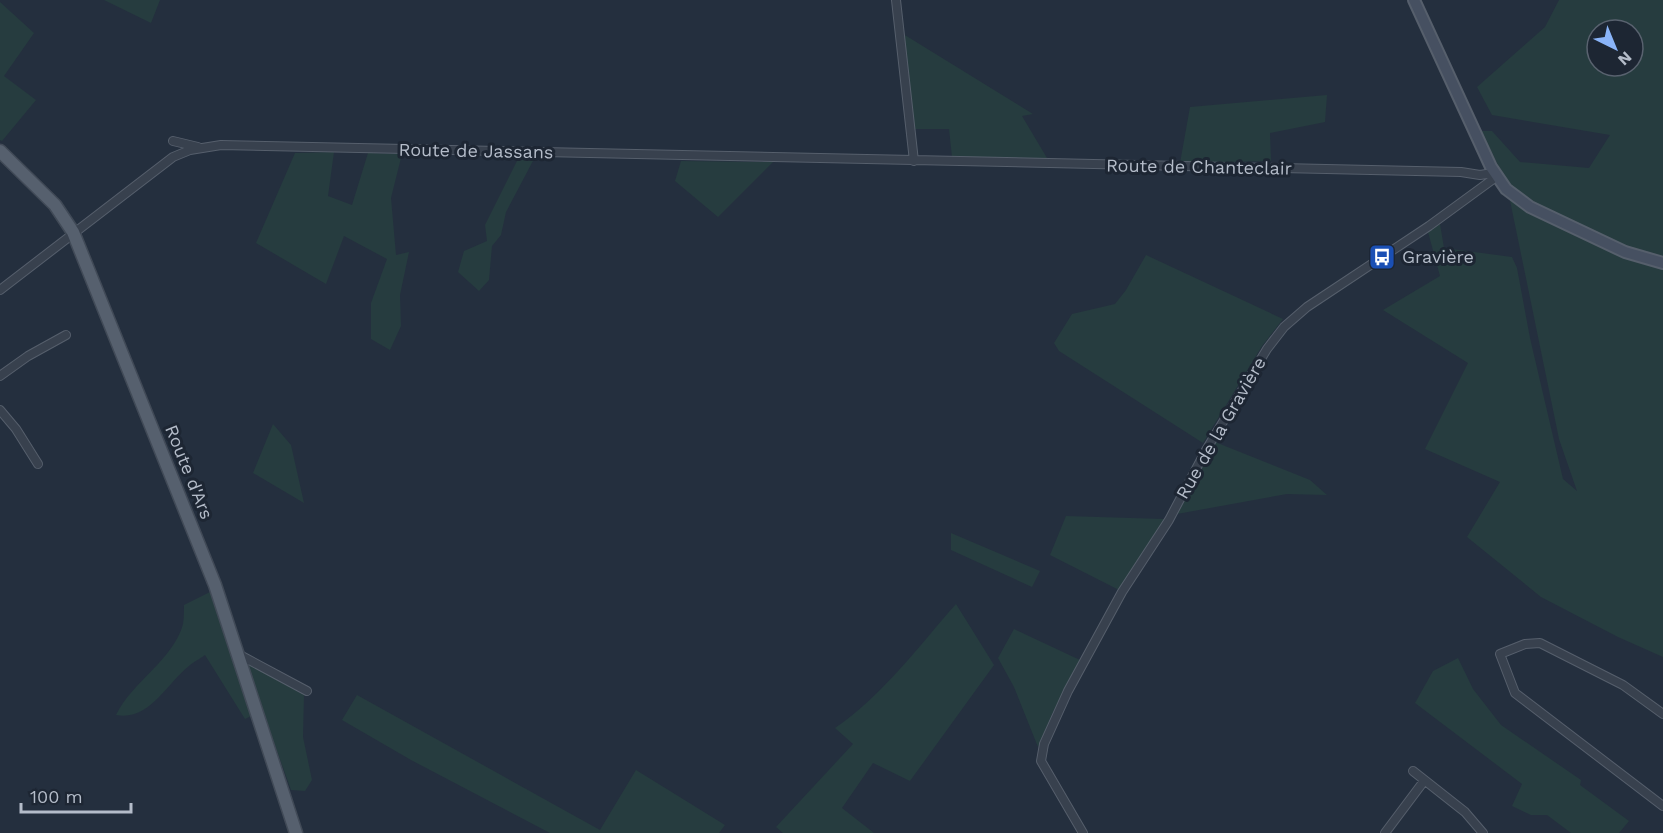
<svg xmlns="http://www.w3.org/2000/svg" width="1663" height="833" font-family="'Work Sans',sans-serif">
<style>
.green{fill:#263c3f;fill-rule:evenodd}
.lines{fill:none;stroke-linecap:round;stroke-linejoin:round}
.street-casing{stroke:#565f6c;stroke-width:10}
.secondary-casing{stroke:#565f6c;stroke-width:14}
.primary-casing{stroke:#414a57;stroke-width:15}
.street{stroke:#38414e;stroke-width:8}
.secondary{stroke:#465061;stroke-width:10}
.primary{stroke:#56606e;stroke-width:12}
.labels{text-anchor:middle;stroke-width:6;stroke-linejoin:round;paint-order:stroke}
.street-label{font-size:18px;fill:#b4bcc9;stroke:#1d2633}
.poi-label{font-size:18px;fill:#b4bcc9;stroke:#1d2633;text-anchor:start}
</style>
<rect width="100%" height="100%" fill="#242f3e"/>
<!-- green -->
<path class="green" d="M104,0h56l-9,23z
M1559,0h104v657l-45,-20 -77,-40 -74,-60 33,-55 -75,-33 43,-86 -85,-53 57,-34 -12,-44 12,-8 4,24 68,9 5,11 13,70 33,141 14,12 -18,-52 -53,-258 -25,-50h11l28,31 69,6 21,-33 -118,-20 -15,-28 68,-60zM1597,30h36v36h-36z
M0,2l34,31 -30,43 32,24 -34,41 -2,-1z
M900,32l133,82 -11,2 25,42 -95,-1 -3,-28h-36z
M1327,95l-2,27 -55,11 1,28 -91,2 10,-56z
M334,152l-6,44 24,9 16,-52 34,1 -11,44 5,57 13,-3 -9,43 1,31 -11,24 -19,-11v-36l16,-44 -43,-23 -18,48 -70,-41 39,-90z
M519,157l15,2 -28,53 -5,23 -9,11 -3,34 -10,11 -21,-19 6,-21 23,-10 -2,-16z
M681,161l92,1 -55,55 -43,-36z
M1146,255l137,64 -21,27 -59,97 -144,-92 -5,-8 18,-29 43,-10 11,-14z
M273,424l18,21 13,58 -51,-30z
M1215,442l95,38 17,15 -40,-1 -110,20z
M1066,516l98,3 -45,71 -69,-35z
M951,533l89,38 -8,16 -81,-37z
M212,591l41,124 -8,4 -40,-64c-5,4 -12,7 -16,11 -23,18 -39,55 -73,49 16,-33 58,-56 67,-91 1,-6 1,-13 1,-19z
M956,604l38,61 -84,116 -37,-18 -31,45 32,25h-91l-7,-6 77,-83 -18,-16c48,-33 83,-81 121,-124z
M1014,629l66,31 -27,52 -15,35 -24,-60 -16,-29z
M1458,658l15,31 28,36 80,55 -1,5 49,36 -10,12h-48l-24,-18h-16l-19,-9 10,-22 -107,-81 18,-32z
M245,662l59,33 -1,42 9,43 -7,11 -14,-1z
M357,695l243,135 36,-60 89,55 -6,8h-169l-139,-73 -69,-40z"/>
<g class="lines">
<defs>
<path id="street" d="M896,0l18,161
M173,141l25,6
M0,290l173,-133 17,-7 31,-5 1240,27 19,3 13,-2
M0,376l28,-20 38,-21
M0,410l16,19 22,35
M238,654l69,37
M1663,714l-40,-29 -83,-42 -15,1 -25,10 15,39 148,113
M1413,771l52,41 18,21
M1083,833l-42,-72 3,-17 24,-53 54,-99 47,-72 37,-70 61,-101 17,-22 23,-20 122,-81 67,-49
M1385,833l39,-52"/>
<path id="secondary" d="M1414,0l77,167 15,22 24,18 95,45 38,11"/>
<path id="primary" d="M0,151l55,54 18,27 142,353 81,248"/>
</defs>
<!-- street casing -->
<use href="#street" class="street-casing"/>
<!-- secondary casing -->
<use href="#secondary" class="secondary-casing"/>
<!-- primary casing -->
<use href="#primary" class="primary-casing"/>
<!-- street -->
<use href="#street" class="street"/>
<!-- secondary -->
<use href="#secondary" class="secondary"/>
<!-- primary -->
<use href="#primary" class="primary"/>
</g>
<!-- icons -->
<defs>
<symbol id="bus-square" viewBox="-11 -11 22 22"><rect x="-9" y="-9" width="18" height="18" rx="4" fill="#1a4fb4" stroke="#1d2633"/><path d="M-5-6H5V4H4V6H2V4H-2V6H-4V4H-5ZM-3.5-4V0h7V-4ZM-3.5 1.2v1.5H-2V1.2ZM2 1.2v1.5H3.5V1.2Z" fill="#fff"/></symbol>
</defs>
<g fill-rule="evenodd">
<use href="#bus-square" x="1367" y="242" width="30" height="30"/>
</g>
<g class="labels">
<!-- street labels -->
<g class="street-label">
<text transform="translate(476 151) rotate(1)" y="6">Route de Jassans</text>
<text transform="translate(1199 167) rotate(1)" y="6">Route de Chanteclair</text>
<text transform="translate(1221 428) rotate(-60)" y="6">Rue de la Gravière</text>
<text transform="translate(189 472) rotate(68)" y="6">Route d'Ars</text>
</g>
<!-- poi labels -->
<g class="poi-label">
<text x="1402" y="263">Gravière</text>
</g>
</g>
<!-- north arrow -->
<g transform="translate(1615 48) rotate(137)"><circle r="28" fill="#1d2633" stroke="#59626f" stroke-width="1.5"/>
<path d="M0-4.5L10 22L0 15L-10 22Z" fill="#8ab4f8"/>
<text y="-9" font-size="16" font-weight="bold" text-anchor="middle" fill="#b4bcc9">N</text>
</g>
<!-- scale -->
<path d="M21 803v9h110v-9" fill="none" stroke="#b4bcc9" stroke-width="3"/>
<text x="30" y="803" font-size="18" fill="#b4bcc9" stroke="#1d2633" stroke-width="4.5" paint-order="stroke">100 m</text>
</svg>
